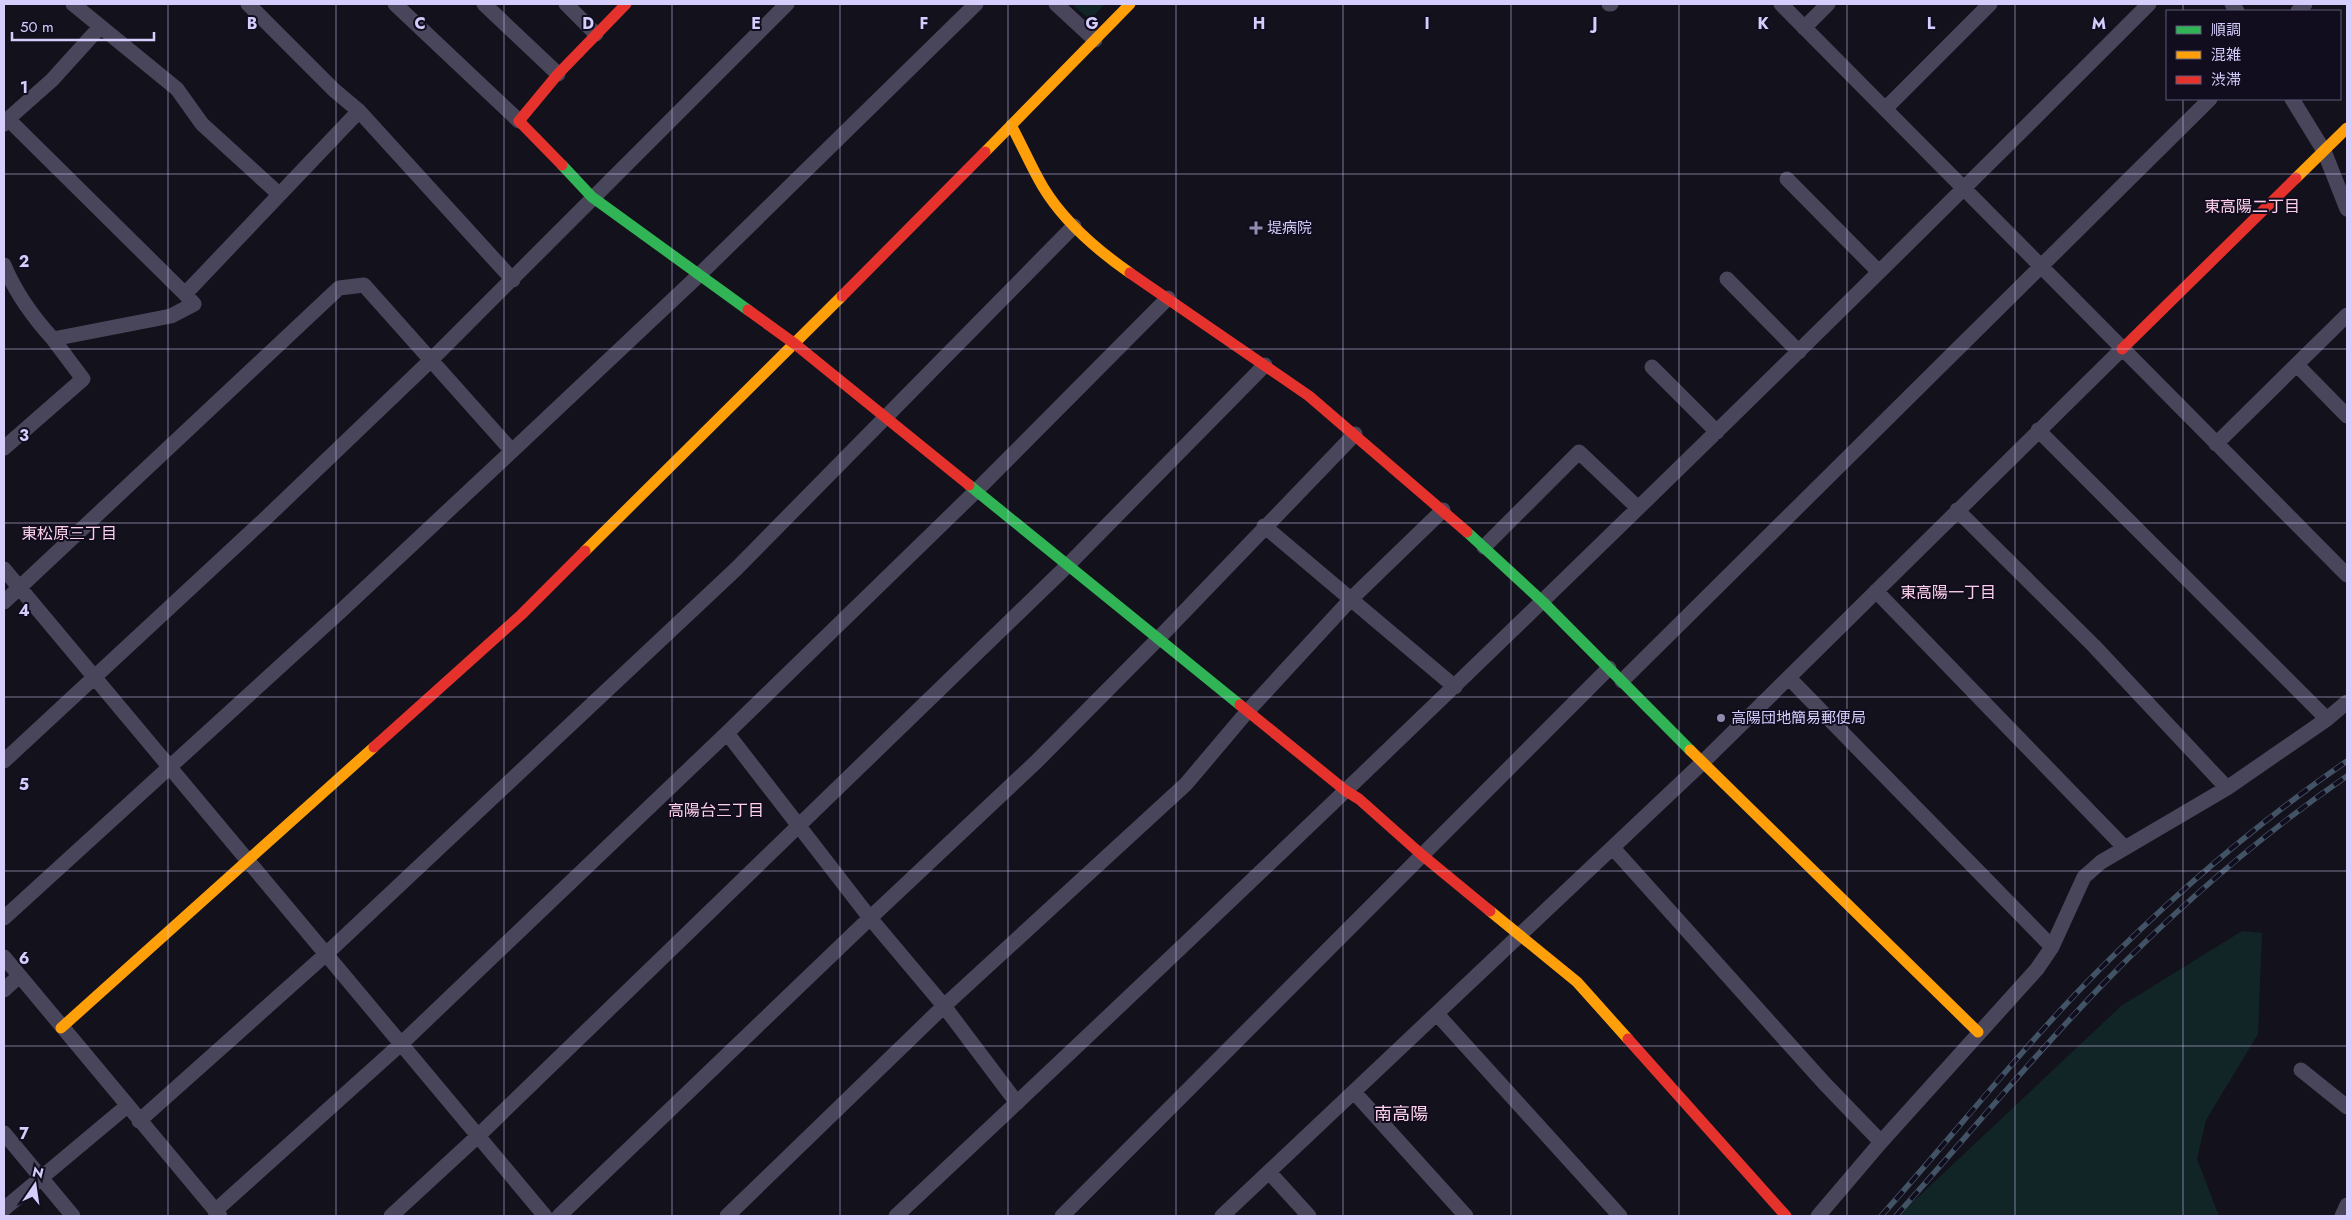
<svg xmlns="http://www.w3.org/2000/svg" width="2351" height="1220" font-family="Jost,'Noto Sans JP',sans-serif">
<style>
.green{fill:#112527}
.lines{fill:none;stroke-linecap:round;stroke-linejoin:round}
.street{stroke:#49465c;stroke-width:15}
.fast{stroke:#30b455;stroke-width:11}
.slow{stroke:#ff9f0a;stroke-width:11}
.jam{stroke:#e5322d;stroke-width:11}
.rail-casing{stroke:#415364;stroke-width:5.5}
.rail{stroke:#110d1f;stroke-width:4;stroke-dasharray:11;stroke-linecap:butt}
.grid{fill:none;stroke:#d5cefd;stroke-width:1;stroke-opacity:0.55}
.poi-dot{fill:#918cae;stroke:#110d1f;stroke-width:2}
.labels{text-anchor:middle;stroke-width:4;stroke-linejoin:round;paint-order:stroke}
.poi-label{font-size:15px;fill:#d5cefd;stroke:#110d1f;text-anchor:start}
.neighbourhood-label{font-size:16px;fill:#fdd0ea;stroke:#110d1f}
.quarter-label{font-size:18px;fill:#fdd0ea;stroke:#110d1f}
.grid-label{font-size:16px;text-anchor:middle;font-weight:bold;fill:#d5cefd;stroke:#110d1f;stroke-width:4;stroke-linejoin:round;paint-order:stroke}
</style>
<rect width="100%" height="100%" fill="#13111b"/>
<!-- green -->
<path class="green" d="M1072,4h33l-15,16z
M2242,931l20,2 -4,101 -52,86 -9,39 22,57h-321l223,-210z"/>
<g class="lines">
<!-- street -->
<path class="street" d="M73,4l104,85 25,35 77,70
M248,4l86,86 25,21 154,169
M395,4l124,117
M484,4l74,70
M566,4l30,30
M1056,4l39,36
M1609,4h2
M1781,4l566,571
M2232,4l5,7
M2298,11l7,-7
M1804,28l24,-24
M2292,99l32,52 23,58
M1885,109l105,-105
M8,119l44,-39 48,-53
M4,124l4,-5 177,175
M1787,179l91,92
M4,265c12,29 28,51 49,74l118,-23 23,-12 -9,-10 174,-183
M1727,279l72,73
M2297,365l50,51
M1652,367l65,65
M2038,430l289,289
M2216,444l131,-129
M4,448l79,-69 -30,-40
M1957,510l137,136 133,142
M1264,526l191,161
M1484,547l95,-95 59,56
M4,569l541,647
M1876,591l249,257
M4,602l335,-314 25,-3 148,166 186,-175 278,-272
M1789,678l263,269
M1622,681l588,-582
M727,733l143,185 74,88 73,97
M4,761l262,-243 164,-157 357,-357
M1613,848l212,236 56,58
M4,918l339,-309 169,-158
M4,957l216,259
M4,990l15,-14
M1437,1014l183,202
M2301,1070l46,37
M1354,1092l112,124
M139,1121l186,-166 411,-386 338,-343
M4,1133l69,83
M1269,1172l40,44
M4,1209l123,-103
M215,1211l187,-168 325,-310 249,-242 192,-193
M391,1216l88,-81 588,-569 198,-201
M559,1216l311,-298 166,-156 121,-122 198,-206
M727,1216l217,-210 242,-222 60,-71 105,-114 92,-89
M896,1216c425,-397 842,-801 1253,-1212
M1062,1216l547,-548
M1222,1216l480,-453 420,-414
M1818,1216l63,-74 156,-173 15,-22 32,-70 17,-15 24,-14 102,-60 100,-69 20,-17
M2342,1216l5,-11"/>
<!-- fast -->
<path class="fast" d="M562,165l30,32 156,113
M969,485l271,220
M1467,532l76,70 147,148"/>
<!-- slow -->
<path class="slow" d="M1011,125c11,20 20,42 32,62 21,35 54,63 87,86
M985,152l145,-148
M2296,178l51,-50
M585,551l257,-255
M1690,750l288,282
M1490,911l87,71 51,57
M61,1028l313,-281"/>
<!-- jam -->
<path class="jam" d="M562,165l-43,-44 39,-47 68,-70
M1130,273l179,123 158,136
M842,296l143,-144
M748,310l47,34 174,141
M2122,349l174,-171
M1240,705l106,86 13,8 63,56 68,56
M374,747l147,-132 64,-64
M1628,1039l158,177"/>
<defs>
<path id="rail" d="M1881,1216c72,-80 139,-166 215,-243 77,-78 161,-150 251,-212
M1896,1216c70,-78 136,-159 209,-234 74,-76 155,-146 242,-206"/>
</defs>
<!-- rail casing -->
<use href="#rail" class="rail-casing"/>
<!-- rail -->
<use href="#rail" class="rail"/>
</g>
<!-- grid -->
<path class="grid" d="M168,4v1212M336,4v1212M504,4v1212M672,4v1212M840,4v1212M1008,4v1212M1176,4v1212M1343,4v1212M1511,4v1212M1679,4v1212M1847,4v1212M2015,4v1212M2183,4v7M2183,99v1117M4,174h2343M4,349h2343M4,523h2343M4,697h2343M4,871h2343M4,1046h2343"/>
<!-- markers -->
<g class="poi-dot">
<path d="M1253.5 220.5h5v5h5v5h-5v5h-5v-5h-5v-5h5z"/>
<circle cx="1721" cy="718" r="5"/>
</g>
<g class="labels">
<!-- poi labels -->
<g class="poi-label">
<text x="1267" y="233">堤病院</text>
<text x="1731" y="723">高陽団地簡易郵便局</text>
</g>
<!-- neighbourhood labels -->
<g class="neighbourhood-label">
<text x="2252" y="212">東高陽二丁目</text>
<text x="69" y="539">東松原三丁目</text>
<text x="1948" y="598">東高陽一丁目</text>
<text x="716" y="816">高陽台三丁目</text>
</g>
<!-- quarter labels -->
<g class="quarter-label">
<text x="1401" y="1120">南高陽</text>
</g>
</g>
<g class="grid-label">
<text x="252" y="29">B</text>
<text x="420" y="29">C</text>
<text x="588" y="29">D</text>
<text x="756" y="29">E</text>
<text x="924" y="29">F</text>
<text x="1092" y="29">G</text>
<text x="1259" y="29">H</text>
<text x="1427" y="29">I</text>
<text x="1595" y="29">J</text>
<text x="1763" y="29">K</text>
<text x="1931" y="29">L</text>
<text x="2099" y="29">M</text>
<text x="24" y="93">1</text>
<text x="24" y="267">2</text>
<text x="24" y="441">3</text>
<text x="24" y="616">4</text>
<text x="24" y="790">5</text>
<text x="24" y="964">6</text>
<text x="24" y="1139">7</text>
</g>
<!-- border -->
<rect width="2351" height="1220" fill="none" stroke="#d5cefd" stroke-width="10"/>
<!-- legend -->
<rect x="2166" y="10" width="175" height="90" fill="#110d1f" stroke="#5f5a78"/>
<rect x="2176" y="26" width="25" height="8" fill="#30b455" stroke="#5f5a78"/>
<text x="2211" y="35" font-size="15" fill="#d5cefd">順調</text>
<rect x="2176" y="51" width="25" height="8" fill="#ff9f0a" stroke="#5f5a78"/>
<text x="2211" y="60" font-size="15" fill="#d5cefd">混雑</text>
<rect x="2176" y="76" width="25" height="8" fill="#e5322d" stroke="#5f5a78"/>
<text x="2211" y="85" font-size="15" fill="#d5cefd">渋滞</text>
<!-- north arrow -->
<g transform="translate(35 1185) rotate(13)" stroke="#110d1f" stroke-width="4" paint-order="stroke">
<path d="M0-4L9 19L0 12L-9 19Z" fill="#d5cefd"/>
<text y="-8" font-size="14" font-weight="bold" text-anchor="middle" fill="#d5cefd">N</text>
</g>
<!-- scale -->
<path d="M12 32v8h142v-8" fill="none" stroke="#d5cefd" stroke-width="2.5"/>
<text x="20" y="32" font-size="15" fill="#d5cefd" stroke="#110d1f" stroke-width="4" paint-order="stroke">50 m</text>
</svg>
